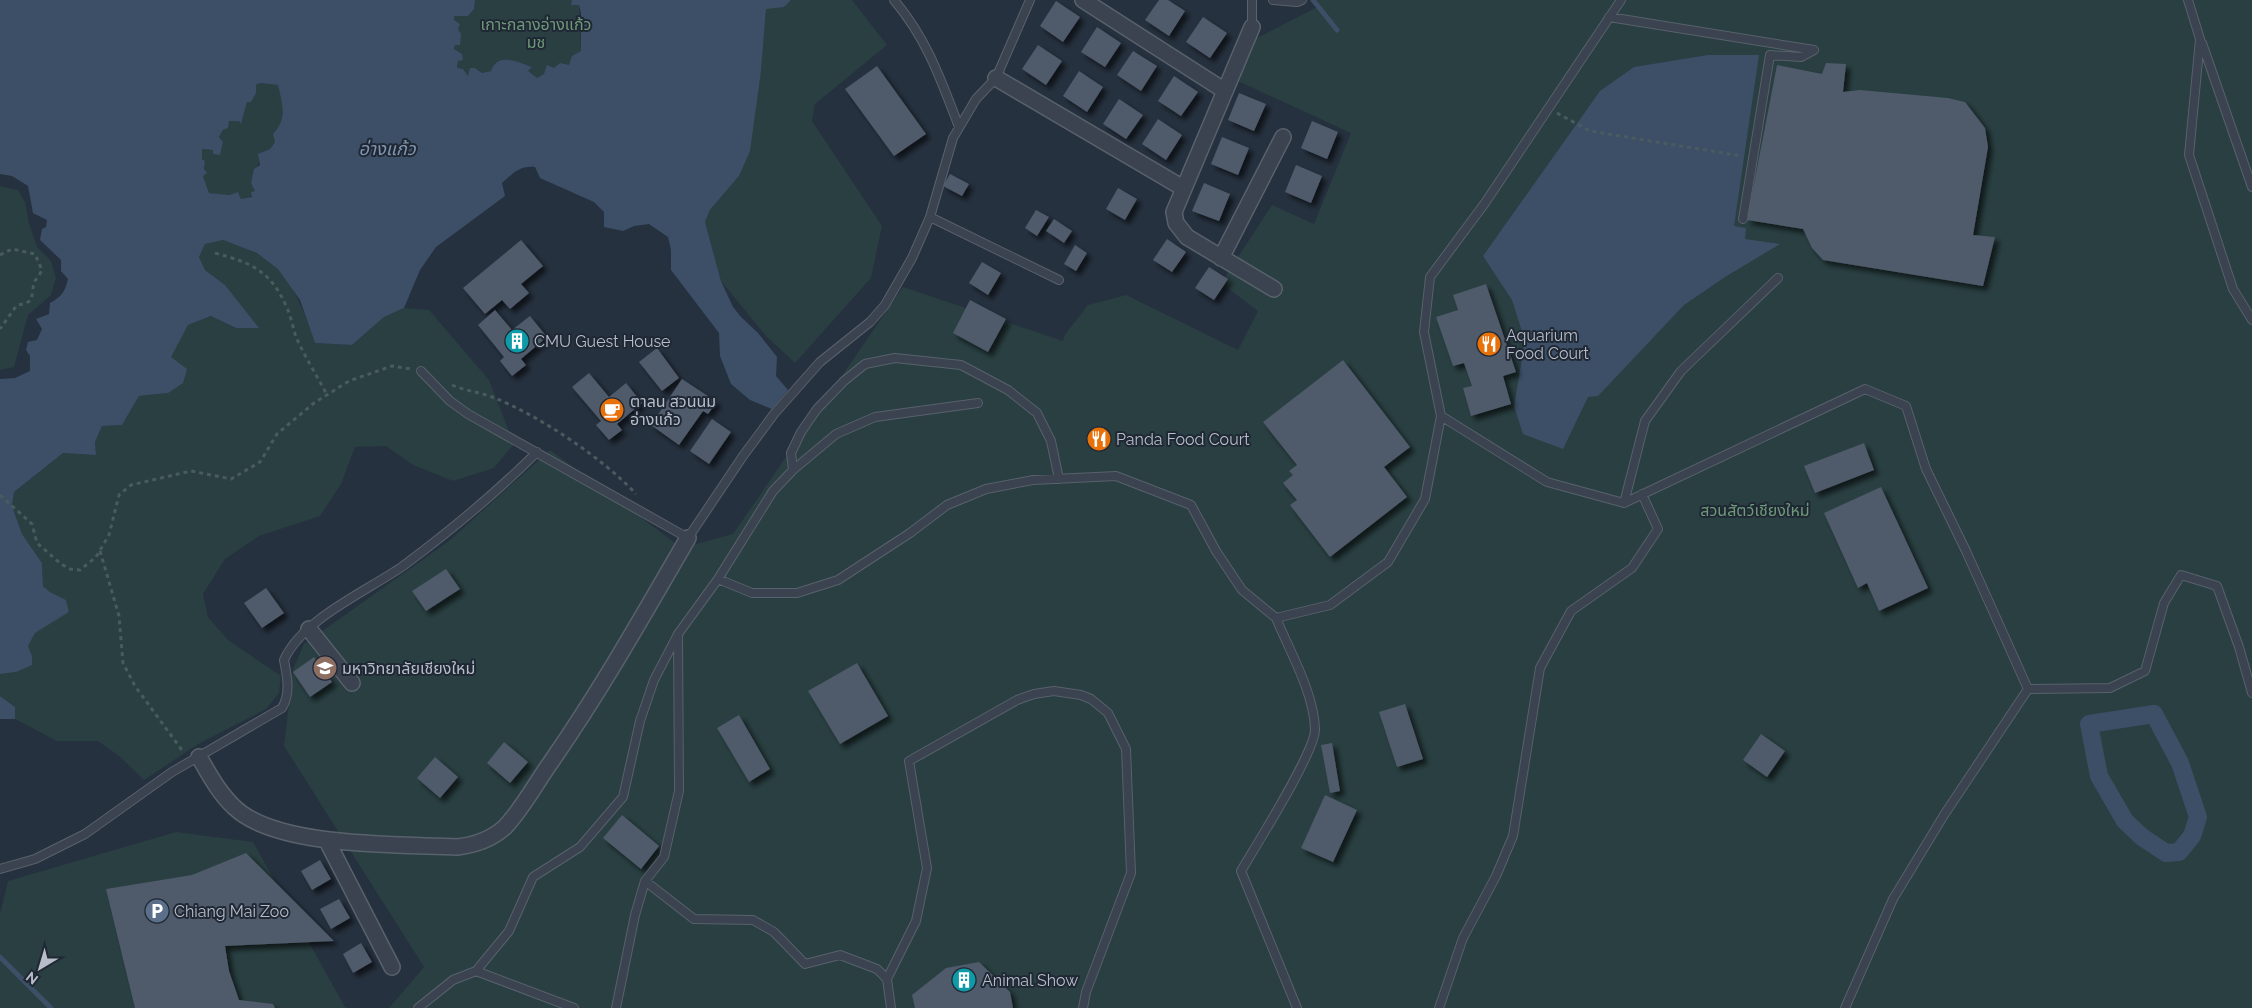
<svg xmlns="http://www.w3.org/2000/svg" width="2252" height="1008" font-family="Raleway,'Noto Sans Thai',sans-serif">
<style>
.green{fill:#293f41}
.water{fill:#3c4f67;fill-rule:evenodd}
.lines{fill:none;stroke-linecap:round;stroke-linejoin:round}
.stream{stroke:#3c4f67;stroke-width:5}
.canal{stroke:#3c4f67;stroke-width:18}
.building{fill:#4f5a6a;filter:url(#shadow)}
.service-casing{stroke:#58616c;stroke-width:10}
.minor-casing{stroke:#58616c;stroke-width:18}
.path{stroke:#485c5f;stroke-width:3;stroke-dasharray:4 4;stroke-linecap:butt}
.service{stroke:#3a434f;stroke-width:8}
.minor{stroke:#3a434f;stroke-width:15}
.labels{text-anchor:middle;stroke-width:4;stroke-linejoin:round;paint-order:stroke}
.park-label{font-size:16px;fill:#6f9978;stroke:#1f2834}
.poi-label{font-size:16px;fill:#b7bec9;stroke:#1f2834;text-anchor:start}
.water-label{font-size:18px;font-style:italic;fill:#7f95b0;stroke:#1f2834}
</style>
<defs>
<filter id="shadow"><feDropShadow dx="4.5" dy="4.5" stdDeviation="2.5" flood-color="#0009"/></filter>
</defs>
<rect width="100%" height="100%" fill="#26313f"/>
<!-- green -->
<path class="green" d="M475,0h97l7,5 2,46 -12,14 -14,3 -18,10 -10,-7 5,-4 -9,-3 -41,9 -7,-5 -7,9 -11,-9 1,-7 -4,-12 4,-20 -4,-9v-5l10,1 6,-2z
M791,0h61l35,45 -72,59 -3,17 70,105 -11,52 -76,85 -29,-27 -45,-55 -16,-59 5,-12 29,-34 22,-105 5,-63 18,-1z
M1316,0h936v1008h-1863l35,-41 -140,-221 9,-77 11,-25 145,-103 101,-91 132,98 51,-14 170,-247 160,54 1,-5 24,-31 38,-10 112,55 20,-39 -37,-28 51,-78 42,19 37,-91 -124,-57 11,-28 81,-42z
M260,83l18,2 5,17 -1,20 -7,20 -5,7 -9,5c-2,11 -7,18 -10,29l5,8c-5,7 -8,8 -15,8l-3,-7 -9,3 -20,-2 -6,-17 2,-15 -3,-2v-10l11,1v4l7,1 3,-13 -4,-5 10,-16h10l2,2 6,-22 9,-12v-4z
M0,186l18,4 7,12 4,21 8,24 14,14 5,17 -5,17 -23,20 -14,52 -14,3z
M222,240c11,4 23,7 33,12 35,16 48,57 60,91l37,2 32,-28 20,-9 25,2 60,70 25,64 -20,24 -41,13 -40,-16 -27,-19 -31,1 -14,37 -21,32 -61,20 -34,23 -22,35 5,23 20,23 53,36 -2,17 -13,16 -66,34 -56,37 -25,-24 -21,-15h-41l-42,-22v-12l-15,-11v-22l16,-2 16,-16 -4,-10 6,-13 35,-21 -3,-12 -16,-8 -7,-6 -1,-23 -20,-29 -10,-28 2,-14 49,-39 33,2 -1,-13 7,-16 20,-1 17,-29 29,-3 2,-36 18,-32 24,-9 23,12 -10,-43 -20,-15 -6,-13 6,-13z
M176,832l77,10 92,165 3,1h-348v-94l8,-33z"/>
<!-- water -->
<path class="water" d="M0,0h475l-1,9 -6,7h-14v4l6,4 -2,5 3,5 -1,11h-5l-1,4 8,5 1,6 -5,1 -1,7 6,1 5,7 2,-8h5l7,5 9,-2c7,-20 28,-8 41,-4l-4,4 9,7 7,-4 3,-9 7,3 6,-5 9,2 3,-9 9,-5v-38l-2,-8h-8l1,-5h219l-7,7 -18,2 -5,62 -11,80 -11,25 -29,34 -5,12 16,59 12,26 8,10 17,16 19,24 -1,19 12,14 -16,19 -22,-9 -19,-16 -11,-28 -1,-23 -48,-63v-20l-3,-13 -19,-13 -15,2 -11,5 -19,-4v-15l-10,-10 -54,-24 -5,-11c-15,-2 -23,7 -33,16l3,13 -69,51 -16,23 -16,38 -20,9 -32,28 -37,-2 -15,-43 -22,-31 -21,-16 -34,-13 -18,4 -6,13 6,13 20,15 34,43h-23l-25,-12 -23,9 -17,32 16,12 -4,14 -15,10 -29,3 -17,29 -20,1 -7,16 1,13 -33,-2 -49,39 -2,14 10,28 20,29 1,23 7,6 16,8 3,12 -34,21 -7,13 4,10v9l-16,7 -16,2v-295l15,-1 15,-7v-15l-4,-6 2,-8 9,-2 5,-11 -6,-10 13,-5 1,-11c11,-6 15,-11 18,-24l-7,-8v-11l-21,-20 2,-11 4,-2 1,-7 -14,-7 -5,-27 -16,-10 -12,-2zM260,83l18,2c4,18 10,34 -5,49l2,8 -5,7 -12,5 2,11 -6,4 -3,14 4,8 -4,1 1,5 -11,2 -3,-7 -9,3 -20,-2 -6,-17 4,-3 -3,-4 1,-8 -3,-2v-10l11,1v4l7,1 3,-13 -4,-5 4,-7 5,-2 1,-7h10l2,3 6,-22h4l5,-9v-8z
M1708,55h51l-25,171 12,2 -1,11 35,5 -55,33 -41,28 -86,91 -10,1 -25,52 -40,-15 -9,-28 11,-65 -13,-41 -29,-44 117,-165 34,-24z
M0,696l15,11v12h-15z"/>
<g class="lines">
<!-- stream -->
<path class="stream" d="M1313,0l24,30
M0,957l51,51"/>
<!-- canal -->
<path class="canal" d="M2154,714l26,49 18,54 -6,19 -13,16 -13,1 -24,-16 -17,-16 -26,-45 -10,-52z"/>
</g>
<!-- building -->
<path class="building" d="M1159,0h9l17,11 -16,25 -24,-16z
M1056,1l24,16 -17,25 -23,-16z
M1203,17l24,16 -17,25 -24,-16z
M1097,27l24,16 -16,24 -24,-15z
M1038,45l24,16 -16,24 -24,-16z
M1133,51l24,15 -16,25 -24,-16z
M1826,63l20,1 -3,28 17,-2 88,8 17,4 20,26 3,19 -15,88 22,2 -12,49 -160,-26 -11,-12 -9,-19 -56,-9 30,-155 45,9z
M877,66l49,68 -32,22 -49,-67z
M1079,71l24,16 -16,25 -24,-16z
M1174,76l24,16 -17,24 -23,-15z
M1239,93l27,11 -12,27 -26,-11z
M1119,99l24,16 -17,24 -23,-15z
M1158,119l24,16 -16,25 -24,-16z
M1312,121l26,11 -11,27 -26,-11z
M1222,137l27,11 -11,27 -27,-11z
M1296,165l26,11 -11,27 -26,-11z
M950,174l19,10 -7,12 -19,-10z
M1204,183l26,11 -11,27 -27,-10z
M1118,188l19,11 -12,21 -19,-11z
M1036,210l13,7 -12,19 -12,-8z
M1054,219l18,12 -8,12 -18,-12z
M1167,239l19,13 -14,20 -19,-12z
M521,240l22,26 -22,18 8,9 -19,16 -8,-9 -17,14 -22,-26z
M1075,245l12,8 -11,18 -12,-7z
M982,262l19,11 -13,22 -19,-12z
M1209,267l19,12 -14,21 -19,-12z
M1486,284l30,88 -13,4 8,28 -40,12 -8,-28 9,-2 -8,-23 -11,3 -17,-49 22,-7 -5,-15z
M970,300l36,19 -18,33 -35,-19z
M495,310l17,20 18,-14 17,21 -26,22 5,6 -14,11 -12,-15 4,-4 -26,-32z
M657,348l22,30 -17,13 -23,-29z
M1343,360l67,87 -26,20 23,30 -77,60 -40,-52 7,-5 -14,-17 10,-8 -4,-4 8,-6 -34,-43z
M589,373l20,24 17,-14 16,20 -25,21 5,6 -13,10 -13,-15 5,-4 -29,-34z
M682,379l35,23 -9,12 -5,-3 -24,34 -28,-20z
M712,419l19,13 -22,32 -19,-13z
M1864,443l10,27 -59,23 -11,-27z
M1881,487l47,101 -49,23 -12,-28 -9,5 -34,-75z
M446,569l14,20 -34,22 -14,-20z
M266,588l18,25 -22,15 -18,-25z
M314,657l18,25 -22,15 -17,-25z
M857,663l31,53 -48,28 -32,-53z
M1405,704l18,55 -26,8 -18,-55z
M739,715l31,54 -21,13 -32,-54z
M1761,734l24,17 -18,26 -24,-17z
M504,742l24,20 -18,21 -23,-20z
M1332,743l8,48 -10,2 -9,-48z
M435,757l23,20 -18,21 -23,-20z
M1325,795l32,15 -24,52 -32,-14z
M622,815l37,31 -18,23 -38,-31z
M246,853l88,88 -109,5 4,25 10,29 34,4 2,4h-140l-29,-119 86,-14z
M320,860l11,19 -19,11 -11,-19z
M339,899l11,19 -19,11 -11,-20z
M361,943l11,19 -19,11 -10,-19z
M979,962l31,30 3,16h-98l-3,-13 34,-27z"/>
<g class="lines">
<defs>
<path id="service" d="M894,0c33,39 47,80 65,127
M1252,0v27
M1273,0l24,2 5,-2
M2188,0l12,39 -11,116 44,134 19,31
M1609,17l205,33 -13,7 -31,-2 -27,164
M2202,43l50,144
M930,217l129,63
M421,371l29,30 18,13 220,124 55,-82 31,-42 46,-52 50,-40 15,-17 27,-47 18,-41 23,-79 23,-39 20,-21 34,-78
M1441,416l106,66 77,21 241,-114 41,17 20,63 40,82 62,138
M793,470l-2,-17 10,-21 16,-23 27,-28 21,-17 30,-6 66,7 47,25 29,23 14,28 8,38
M1624,503l21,-82 36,-50 97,-93
M718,579l55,-88 20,-21 43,-36 39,-17 103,-14
M1276,618c14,34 38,75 39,111 1,22 -60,118 -74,142l56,137
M0,869l35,-10 50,-25 87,-62 110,-64c9,-15 5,-32 2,-48 18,-41 83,-69 119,-94 47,-35 93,-73 134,-114
M645,881l49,38 59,1 21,12 31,32 35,-9 37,14 10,10
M476,971l33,-40 24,-54 47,-30 43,-50 17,-76 14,-41 23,-44
M418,1008l35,-28 23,-9 98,37
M616,1008l19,-93 10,-34 19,-24 15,-66 -1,-157 40,-55 34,14h45l41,-13 72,-47 37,-28 39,-16 47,-9 83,-4 75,29 25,46 26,39 34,28 54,-13 58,-43 37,-63 16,-83 -17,-84 6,-55 55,-74 136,-203
M891,1008l-4,-29 29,-58 11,-53 -18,-107 108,-61 17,-6 20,-3 27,4 10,4 17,14 18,36 5,124 -45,119 -3,16
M1439,1008l24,-70 33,-62 17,-40 27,-168 31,-57 61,-43 26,-39 -16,-35
M1845,1008l48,-109 51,-84 84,-126 82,-1 35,-17 19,-68 17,-28 36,11 22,61 13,46"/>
<path id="minor" d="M1083,0l142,91
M1252,27l-78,185 2,11 11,14 87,52
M996,78l187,110
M1221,258l62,-121
M309,629l43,54
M199,757c10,17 20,36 35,50 42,41 165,37 223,40 18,-2 34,-7 48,-20 18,-19 31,-44 46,-65 50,-72 93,-148 137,-224
M327,841l65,126"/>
</defs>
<!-- service casing -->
<use href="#service" class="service-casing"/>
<!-- minor casing -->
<use href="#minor" class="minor-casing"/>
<!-- path -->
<path class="path" d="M1557,113l33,18 152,25
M215,253c37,10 56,18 72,55 4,9 6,20 9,29 9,20 21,39 31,58
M0,255l12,-6 23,5 7,16c-2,4 -5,8 -7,11 -6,15 3,21 -18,24l-17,24
M452,385c13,6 27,7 40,12 45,17 112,62 144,97
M0,495l32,29 5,19 24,21 9,5 10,1 16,-13 13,-22 10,-40 12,-10 60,-14 40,8 29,-17 17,-28 37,-31 35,-22 43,-15 19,3
M100,551l19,65 4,47 12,23 49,67"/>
<!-- service -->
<use href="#service" class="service"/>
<!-- minor -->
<use href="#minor" class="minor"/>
</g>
<!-- icons -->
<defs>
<symbol id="building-disc" viewBox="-11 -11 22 22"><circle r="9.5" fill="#0f9aa8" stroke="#1f2834"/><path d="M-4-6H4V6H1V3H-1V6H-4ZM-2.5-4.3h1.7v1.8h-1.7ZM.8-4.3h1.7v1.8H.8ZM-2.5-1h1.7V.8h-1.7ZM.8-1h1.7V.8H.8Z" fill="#fff"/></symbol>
<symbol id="restaurant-disc" viewBox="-11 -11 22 22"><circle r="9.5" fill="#e8710a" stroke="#1f2834"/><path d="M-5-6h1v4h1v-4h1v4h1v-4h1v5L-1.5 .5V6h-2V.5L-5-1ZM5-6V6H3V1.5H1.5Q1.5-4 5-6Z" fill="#fff"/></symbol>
<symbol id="cafe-disc" viewBox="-11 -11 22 22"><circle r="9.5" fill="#e8710a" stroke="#1f2834"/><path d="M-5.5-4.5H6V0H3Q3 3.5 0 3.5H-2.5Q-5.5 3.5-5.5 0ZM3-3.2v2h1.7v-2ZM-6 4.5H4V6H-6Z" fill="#fff"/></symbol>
<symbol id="university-disc" viewBox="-11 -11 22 22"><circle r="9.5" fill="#8d6e63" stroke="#1f2834"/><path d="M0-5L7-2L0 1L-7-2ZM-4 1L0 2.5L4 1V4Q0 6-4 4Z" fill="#fff"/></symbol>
<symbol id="parking-disc" viewBox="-11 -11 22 22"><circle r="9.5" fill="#5c6f8a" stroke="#1f2834"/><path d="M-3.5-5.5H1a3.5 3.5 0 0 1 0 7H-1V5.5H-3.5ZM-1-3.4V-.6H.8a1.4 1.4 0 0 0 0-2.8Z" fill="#fff"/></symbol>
</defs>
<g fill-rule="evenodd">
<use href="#building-disc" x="503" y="327" width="28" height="28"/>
<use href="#restaurant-disc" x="1475" y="330" width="28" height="28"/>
<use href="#cafe-disc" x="598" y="396" width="28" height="28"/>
<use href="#restaurant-disc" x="1085" y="425" width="28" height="28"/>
<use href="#university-disc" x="311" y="654" width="28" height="28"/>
<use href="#parking-disc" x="143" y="897" width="28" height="28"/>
<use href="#building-disc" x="950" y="966" width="28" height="28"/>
</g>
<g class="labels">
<!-- park labels -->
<g class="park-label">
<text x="536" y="30">เกาะกลางอ่างแก้ว<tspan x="536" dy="18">มช</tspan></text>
<text x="1755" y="516">สวนสัตว์เชียงใหม่</text>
</g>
<!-- poi labels -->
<g class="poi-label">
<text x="1506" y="341">Aquarium<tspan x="1506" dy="18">Food Court</tspan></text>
<text x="534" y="347">CMU Guest House</text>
<text x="630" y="407">ตาลน สวนนม<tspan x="630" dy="18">อ่างแก้ว</tspan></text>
<text x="1116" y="445">Panda Food Court</text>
<text x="342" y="674">มหาวิทยาลัยเชียงใหม่</text>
<text x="174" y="917">Chiang Mai Zoo</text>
<text x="982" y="986">Animal Show</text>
</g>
<!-- water labels -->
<g class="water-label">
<text x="387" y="155">อ่างแก้ว</text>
</g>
</g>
<!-- north arrow -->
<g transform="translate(40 968) rotate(218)" stroke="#1f2834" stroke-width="4" paint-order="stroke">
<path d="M0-4L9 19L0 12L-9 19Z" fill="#b7bec9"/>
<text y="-8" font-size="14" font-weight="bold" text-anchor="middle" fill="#b7bec9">N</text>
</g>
</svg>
